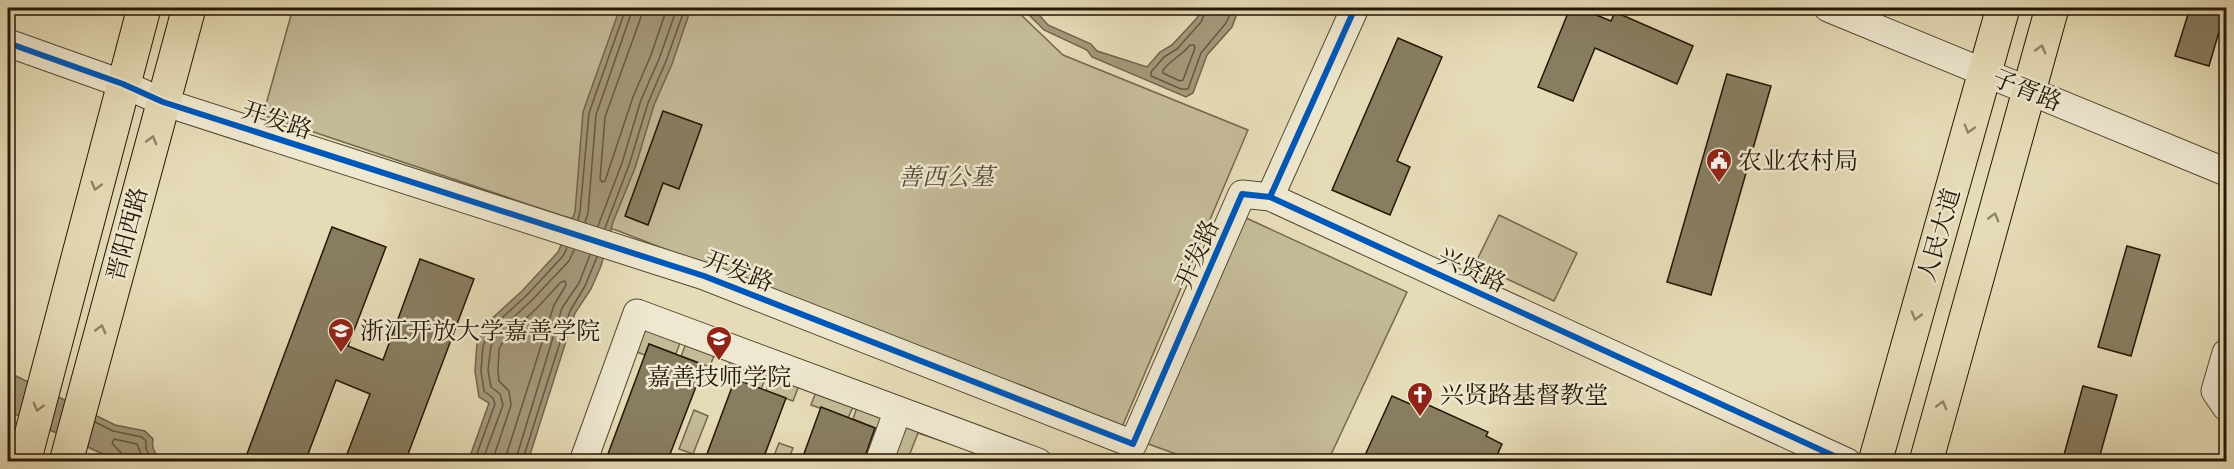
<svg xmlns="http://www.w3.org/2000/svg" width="2234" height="469" font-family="'IM FELL English','Noto Serif SC',serif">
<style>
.green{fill:#c4ba98;stroke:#74684e;stroke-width:1.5}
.water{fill:#a3987a;stroke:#70644b;stroke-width:1.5}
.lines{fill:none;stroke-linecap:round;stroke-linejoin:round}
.shore{stroke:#645840;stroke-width:1.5}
.building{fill:#887d61;stroke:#241705;stroke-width:1.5}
.minor-casing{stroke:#544831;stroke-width:29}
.major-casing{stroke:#241705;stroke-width:35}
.minor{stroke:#eee8d0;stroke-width:27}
.major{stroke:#e5dbb6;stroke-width:33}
.cycleway-casing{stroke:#eee8d0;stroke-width:10}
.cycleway{stroke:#0057b8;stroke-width:6}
.oneway{stroke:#8e8366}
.labels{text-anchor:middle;stroke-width:5;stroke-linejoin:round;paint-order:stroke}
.street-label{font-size:24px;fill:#241705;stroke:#eee8d0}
.poi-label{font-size:24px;fill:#241705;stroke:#eee8d0;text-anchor:start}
.park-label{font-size:24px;font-style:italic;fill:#544831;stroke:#eee8d0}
</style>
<rect width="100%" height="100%" fill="#e5dbb6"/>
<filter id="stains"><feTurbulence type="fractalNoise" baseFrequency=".00333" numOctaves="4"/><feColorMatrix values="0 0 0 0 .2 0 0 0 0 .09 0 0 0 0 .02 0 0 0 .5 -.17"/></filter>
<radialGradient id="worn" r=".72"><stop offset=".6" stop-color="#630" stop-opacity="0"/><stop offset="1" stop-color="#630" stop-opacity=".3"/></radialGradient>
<!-- green -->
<path class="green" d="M293,8h721l49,47 185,75 -126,297 -506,-197 -53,-14 -300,-101z
M1499,215l78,38 -23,48 -79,-37z
M1244,217l163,75 -79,169h-133l-52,-19z
M650,329l31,11 -5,14 -27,-10 -4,11 -11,-4 6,-17z
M687,341l28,11 -5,15 -29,-11z
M731,359l38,12 -8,18 -36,-14z
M772,374l28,9 -7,18 -27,-10z
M816,392l39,11 -7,15 -37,-13z
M858,404l24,10 -7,47h-12l12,-33 -22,-9z
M694,410l14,6 -15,38 -14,-5z
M906,426l95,35 -83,-28 -11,28 -20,1z
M779,443l14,5 -5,13h-16z"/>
<!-- water -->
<path class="water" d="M620,8h71l-19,56 -18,41 -19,63 -22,54 -12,44 -10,23 -16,24 -47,148 -60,1 21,-59 -10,-6 -4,-26 2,-28 9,-19 36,-33 36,-39 17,-40 8,-100z
M1022,8h11l15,17 43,19 6,7 50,16 13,-15 12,-7 25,-27 5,-10h37l-7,19 -25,28 -14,38 -7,4 -94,-40 -5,-7 -43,-20z
M8,372l107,53 30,6 8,8c-2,11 3,17 12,22h-53l-7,-6 -97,-44z"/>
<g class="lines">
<!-- shore -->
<path class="shore" d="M642,8l-1,9 -36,100 -5,62 2,3 3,-1 28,-84 18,-42 16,-47
M1207,8l-6,14 -24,27 -13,8 -13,15v4l30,13h7l13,-36 25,-30 7,-15
M1190,45h4l1,3 -12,32 -3,1 -17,-8v-3c8,-10 19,-15 27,-25z
M578,220l2,-8 9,-99 37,-105
M585,222l3,-9 8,-98 37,-107
M598,226l24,-63 19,-63 18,-41 18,-51
M605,228l24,-63 19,-62 18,-42 19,-53
M95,422l18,9 29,6 4,4v8l7,13
M123,462l-2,-9 -9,-10 2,-4 23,5 7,18
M474,462l21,-58 -2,-6 -9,-7 -3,-20 2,-25 8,-18 36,-33 36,-39 4,-8
M482,462l21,-57 -3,-11 -9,-7 -3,-17 3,-24 7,-14 34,-32 37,-39 5,-11
M492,462l19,-57 -2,-14 -10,-10 -1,-11 1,-21 6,-11 33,-31 23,-25 4,-1 1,4 -12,20 -47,148 -1,9
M515,462l47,-154 17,-25 11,-28
M522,462l48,-151 15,-25 12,-29"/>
</g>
<!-- building -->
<path class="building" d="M1570,8h9l32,13 4,-9 78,34 -16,38 -82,-36 -22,53 -35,-14z
M2190,8h36l-17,58 -34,-10z
M1398,38l44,19 -45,104 13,6 -20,48 -58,-25z
M1727,74l44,12 -60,209 -44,-13z
M663,111l39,14 -23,64 -16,-6 -15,42 -23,-9z
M332,227l54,20 -38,99 35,14 37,-101 54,20 -69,183h-61l26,-68 -34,-14 -31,82h-61z
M2127,246l33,9 -29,101 -33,-9z
M649,344l55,21 -7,19 -30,78h-62z
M735,379l51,19 -24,64h-58z
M2083,386l34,9 -19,67h-36z
M1392,396l18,8 3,-6 75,34 -2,4 16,8 -8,18h-132z
M821,407l54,21 -12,34h-62z"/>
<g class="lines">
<defs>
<path id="minor" d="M1355,8l-85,189 577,265
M1828,8l398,164
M8,43l115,41 40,18 541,174 429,168 109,-250 28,3
M2226,353l-11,38 11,16
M583,462l54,-149 401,149
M879,462l19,-52"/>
<path id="major" d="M24,462l120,-454
M66,462l123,-454
M1875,462l128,-454
M1926,462l126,-454"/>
</defs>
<!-- minor casing -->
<use href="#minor" class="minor-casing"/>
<!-- major casing -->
<use href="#major" class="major-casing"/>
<!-- minor -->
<use href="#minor" class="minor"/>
<!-- major -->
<use href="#major" class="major"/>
<defs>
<path id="cycleway" d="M1355,8l-85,189 577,265
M8,43l115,41 40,18 541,174 429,168 109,-250 28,3"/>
</defs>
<!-- cycleway casing -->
<use href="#cycleway" class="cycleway-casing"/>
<!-- cycleway -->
<use href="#cycleway" class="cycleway"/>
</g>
<!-- one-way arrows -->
<defs><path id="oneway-chevron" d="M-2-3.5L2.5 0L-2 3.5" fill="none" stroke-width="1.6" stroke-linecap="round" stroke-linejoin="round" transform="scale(1.5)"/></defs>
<g class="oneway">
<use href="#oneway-chevron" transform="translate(2041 49) rotate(-74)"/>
<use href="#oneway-chevron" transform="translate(1969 129) rotate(106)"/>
<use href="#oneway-chevron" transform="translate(152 140) rotate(-75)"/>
<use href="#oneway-chevron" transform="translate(96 186) rotate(105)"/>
<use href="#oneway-chevron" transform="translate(1994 217) rotate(-74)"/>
<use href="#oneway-chevron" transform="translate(1916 316) rotate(106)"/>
<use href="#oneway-chevron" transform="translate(101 329) rotate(-75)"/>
<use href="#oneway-chevron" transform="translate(1942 405) rotate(-74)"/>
<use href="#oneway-chevron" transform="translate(38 407) rotate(105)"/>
</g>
<!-- icons -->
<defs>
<symbol id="civic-pin" viewBox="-11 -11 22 30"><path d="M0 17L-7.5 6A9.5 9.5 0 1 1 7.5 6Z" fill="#8f2418" stroke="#eee8d0"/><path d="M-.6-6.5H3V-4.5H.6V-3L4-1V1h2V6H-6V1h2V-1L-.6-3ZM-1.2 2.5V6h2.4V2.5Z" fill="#fff"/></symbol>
<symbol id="university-pin" viewBox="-11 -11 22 30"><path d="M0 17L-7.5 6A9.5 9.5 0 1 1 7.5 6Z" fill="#8f2418" stroke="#eee8d0"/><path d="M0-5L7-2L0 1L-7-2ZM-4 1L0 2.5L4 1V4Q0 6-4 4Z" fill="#fff"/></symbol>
<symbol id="church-pin" viewBox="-11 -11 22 30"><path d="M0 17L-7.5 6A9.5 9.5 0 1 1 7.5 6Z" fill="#8f2418" stroke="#eee8d0"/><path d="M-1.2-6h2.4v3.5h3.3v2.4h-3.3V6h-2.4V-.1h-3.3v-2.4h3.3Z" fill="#fff"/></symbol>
</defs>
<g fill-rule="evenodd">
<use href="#civic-pin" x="1704" y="146" width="30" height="40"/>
<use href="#university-pin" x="326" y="316" width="30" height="40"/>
<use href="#university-pin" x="704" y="324" width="30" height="40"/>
<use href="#church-pin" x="1405" y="380" width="30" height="40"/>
</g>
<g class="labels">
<!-- street labels -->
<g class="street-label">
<text transform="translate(2027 90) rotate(22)" y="8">子胥路</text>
<text transform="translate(277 120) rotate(18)" y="8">开发路</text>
<text transform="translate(127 234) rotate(-75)" y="8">晋阳西路</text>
<text transform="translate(1939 235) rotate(-74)" y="8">人民大道</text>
<text transform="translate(1197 254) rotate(-66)" y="8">开发路</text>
<text transform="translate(1472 270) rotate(25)" y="8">兴贤路</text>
<text transform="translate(739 271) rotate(21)" y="8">开发路</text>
</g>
<!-- poi labels -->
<g class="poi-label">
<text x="1738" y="169">农业农村局</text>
<text x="360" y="339">浙江开放大学嘉善学院</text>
<text x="719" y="385" text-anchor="middle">嘉善技师学院</text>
<text x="1440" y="403">兴贤路基督教堂</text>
</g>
<!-- park labels -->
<g class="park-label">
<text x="946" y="185">善西公墓</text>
</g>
</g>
<!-- margin -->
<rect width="2234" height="469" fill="none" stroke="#e5dbb6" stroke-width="30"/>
<rect x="9" y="9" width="2216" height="451" fill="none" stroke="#241705" stroke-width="3"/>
<rect x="15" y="15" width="2204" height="439" fill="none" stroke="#241705" stroke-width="1.5"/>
<rect width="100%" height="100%" filter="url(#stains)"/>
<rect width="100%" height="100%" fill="url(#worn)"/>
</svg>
